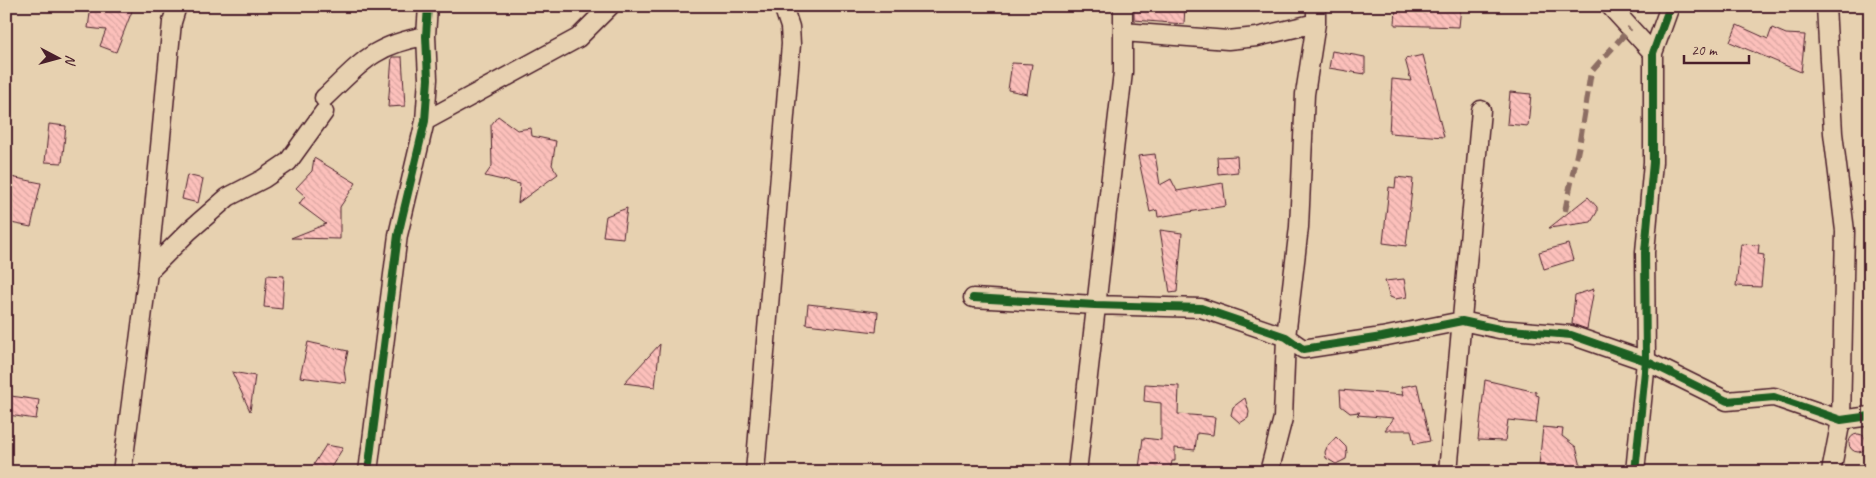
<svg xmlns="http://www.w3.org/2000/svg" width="1876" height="478" font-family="Caveat,sans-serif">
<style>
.building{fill:url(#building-back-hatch);stroke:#4a1f2b}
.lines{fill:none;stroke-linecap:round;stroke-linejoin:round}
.minor-casing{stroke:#4a1f2b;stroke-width:21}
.minor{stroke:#e7d1b0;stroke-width:18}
.quiet{stroke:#8d6e63;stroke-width:6;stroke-dasharray:12 6;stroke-linecap:butt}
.cycleway-casing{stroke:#e7d1b0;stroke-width:11}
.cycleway{stroke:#1b5e20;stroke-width:8}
</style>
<defs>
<pattern id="building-back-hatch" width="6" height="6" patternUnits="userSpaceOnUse" patternTransform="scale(1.25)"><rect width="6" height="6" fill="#fcc0bb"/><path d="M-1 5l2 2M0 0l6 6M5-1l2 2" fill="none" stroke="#daa5a1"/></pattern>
</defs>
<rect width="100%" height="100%" fill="#e7d1b0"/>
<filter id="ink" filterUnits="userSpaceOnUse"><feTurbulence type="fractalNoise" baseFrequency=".02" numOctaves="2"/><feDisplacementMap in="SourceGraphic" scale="10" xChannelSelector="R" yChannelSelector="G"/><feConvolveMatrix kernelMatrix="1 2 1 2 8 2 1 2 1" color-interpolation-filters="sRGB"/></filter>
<g filter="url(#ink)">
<!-- building -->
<path class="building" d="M91,6h43l-18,46 -16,-6 6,-16 -18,-2z
M1134,6h51l-1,18 -50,-4z
M1396,6h65l-2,21 -64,-2z
M1737,25l31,14 4,-11 14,6 19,1 -4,37 -71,-30z
M1332,51l33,6v17l-36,-6z
M1423,55l21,82 -55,-4 3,-54 19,2 -6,-22z
M392,57h10l3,49 -17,1z
M1012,63l20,1 -5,30 -19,-4z
M1510,92l21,2 -3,32 -21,-2z
M498,116l19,14 14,-2 1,8 24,5 -4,24 6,9 -40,29 2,-19 -35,-8 7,-10 -1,-41z
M49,124l17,2 -4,37 -17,-1z
M1155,154l5,31 11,-6 6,12 46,-8 3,23 -68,11 -1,-7 -7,2 -12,-56z
M1237,156l1,16 -20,2 -1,-17z
M314,158l42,25 -16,24v32l-49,-1 35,-14 -27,-20 6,-8 -9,-8 16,-17z
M187,175l16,4 -5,24 -16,-4z
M6,176l35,7 -10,44 -25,-5z
M1396,177l17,2 -7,67 -23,-3 6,-56 6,1z
M1588,197l9,10v5l-6,10 -42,6z
M627,208l-4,30 -20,-2 3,-20z
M1160,230l22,3 -5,59 -7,1z
M1568,244l5,16 -29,9 -5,-17z
M1741,244l18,1 -1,9 6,1 -3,32 -25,-1z
M267,275l17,1 -2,33 -18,-2z
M1404,279l3,18 -12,2 -5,-2 -5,-16z
M1594,289l-7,40 -15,-5 3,-29z
M808,304l70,8 -2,20 -70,-8z
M308,342l40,9 -4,18 2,14 -46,-6z
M660,344l-5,43 -31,-4z
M232,372l23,4 -5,35z
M1485,380l51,12v3l3,1 -3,27 -28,-3 -3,21 -27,-1z
M1145,384l34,2 -1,28 37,3 -2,18 -16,-2 -2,17 -20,-2v13h-3l-2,10 -31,-3 4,-30 18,2v-37l-17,-2z
M1417,384l13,57 -16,3 -3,-14h-26l9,-12 -37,-3 3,-3 -10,1 -9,-7 -1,-16 63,5 -2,-8z
M11,396l28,4 -3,19 -28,-4z
M1245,398l4,14 -1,6 -8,5 -9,-8 2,-8z
M1543,427l20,2 -1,7 14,11 6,23 -43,-5z
M1849 443a9 9 0 1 1 18 0a9 9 0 1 1-18 0Z
M1336,437l10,10 1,6 -1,6 -10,5 -10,-6 -1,-6 2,-5z
M326,445l17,3 -15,24h-19z"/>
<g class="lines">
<defs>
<path id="minor" d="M1610,6l43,47
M1826,6l7,127 12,98 -4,189 -10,52
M1123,32l105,8 29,-3 59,-14
M324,98c37,-35 49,-53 102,-62
M425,121l153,-83 32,-32
M148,272l41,-41 39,-34 35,-18 25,-17 36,-50
M973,298l122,7 106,3 85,29 17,12 79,-12 80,-16 37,8 72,6 75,26 81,40 47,-4 67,23 29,-4
M122,472l26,-200 24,-250 5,-16
M368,472l30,-237 27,-114 3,-42 -2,-43 2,-30
M755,472l36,-428 -1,-17 -7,-21
M1077,472l46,-400v-66
M1269,472l14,-54 3,-81 13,-110 6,-133 11,-71v-17
M1448,472l33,-362
M1635,472l11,-111 -1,-109 8,-90v-109l17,-47"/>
</defs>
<!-- minor casing -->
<use href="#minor" class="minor-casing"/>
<!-- minor -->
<use href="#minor" class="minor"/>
<!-- quiet -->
<path class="quiet" d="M1565,211l15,-71 11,-68 39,-44"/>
<defs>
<path id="cycleway" d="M973,298l122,7 106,3 85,29 17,12 79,-12 80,-16 37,8 72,6 75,26 81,40 47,-4 67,23 29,-4
M368,472l30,-237 27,-114 3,-42 -2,-43 2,-30
M1635,472l11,-111 -1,-109 8,-90v-109l17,-47"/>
</defs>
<!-- cycleway casing -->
<use href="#cycleway" class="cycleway-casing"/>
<!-- cycleway -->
<use href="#cycleway" class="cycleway"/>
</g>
</g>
<!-- margin -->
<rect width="1876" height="478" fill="none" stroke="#e7d1b0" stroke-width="25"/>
<rect x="12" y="12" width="1851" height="453" fill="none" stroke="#4a1f2b" stroke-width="2" filter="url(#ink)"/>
<!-- north arrow -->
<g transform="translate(58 58) rotate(96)" stroke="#e7d1b0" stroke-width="4" paint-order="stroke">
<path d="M0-4L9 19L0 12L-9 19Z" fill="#4a1f2b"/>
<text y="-8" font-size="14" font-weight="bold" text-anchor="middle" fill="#4a1f2b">N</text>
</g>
<!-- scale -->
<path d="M1684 55v8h65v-8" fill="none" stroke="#4a1f2b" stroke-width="2.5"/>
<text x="1691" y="55" font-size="15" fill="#4a1f2b" stroke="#e7d1b0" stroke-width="4" paint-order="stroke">20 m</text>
</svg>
